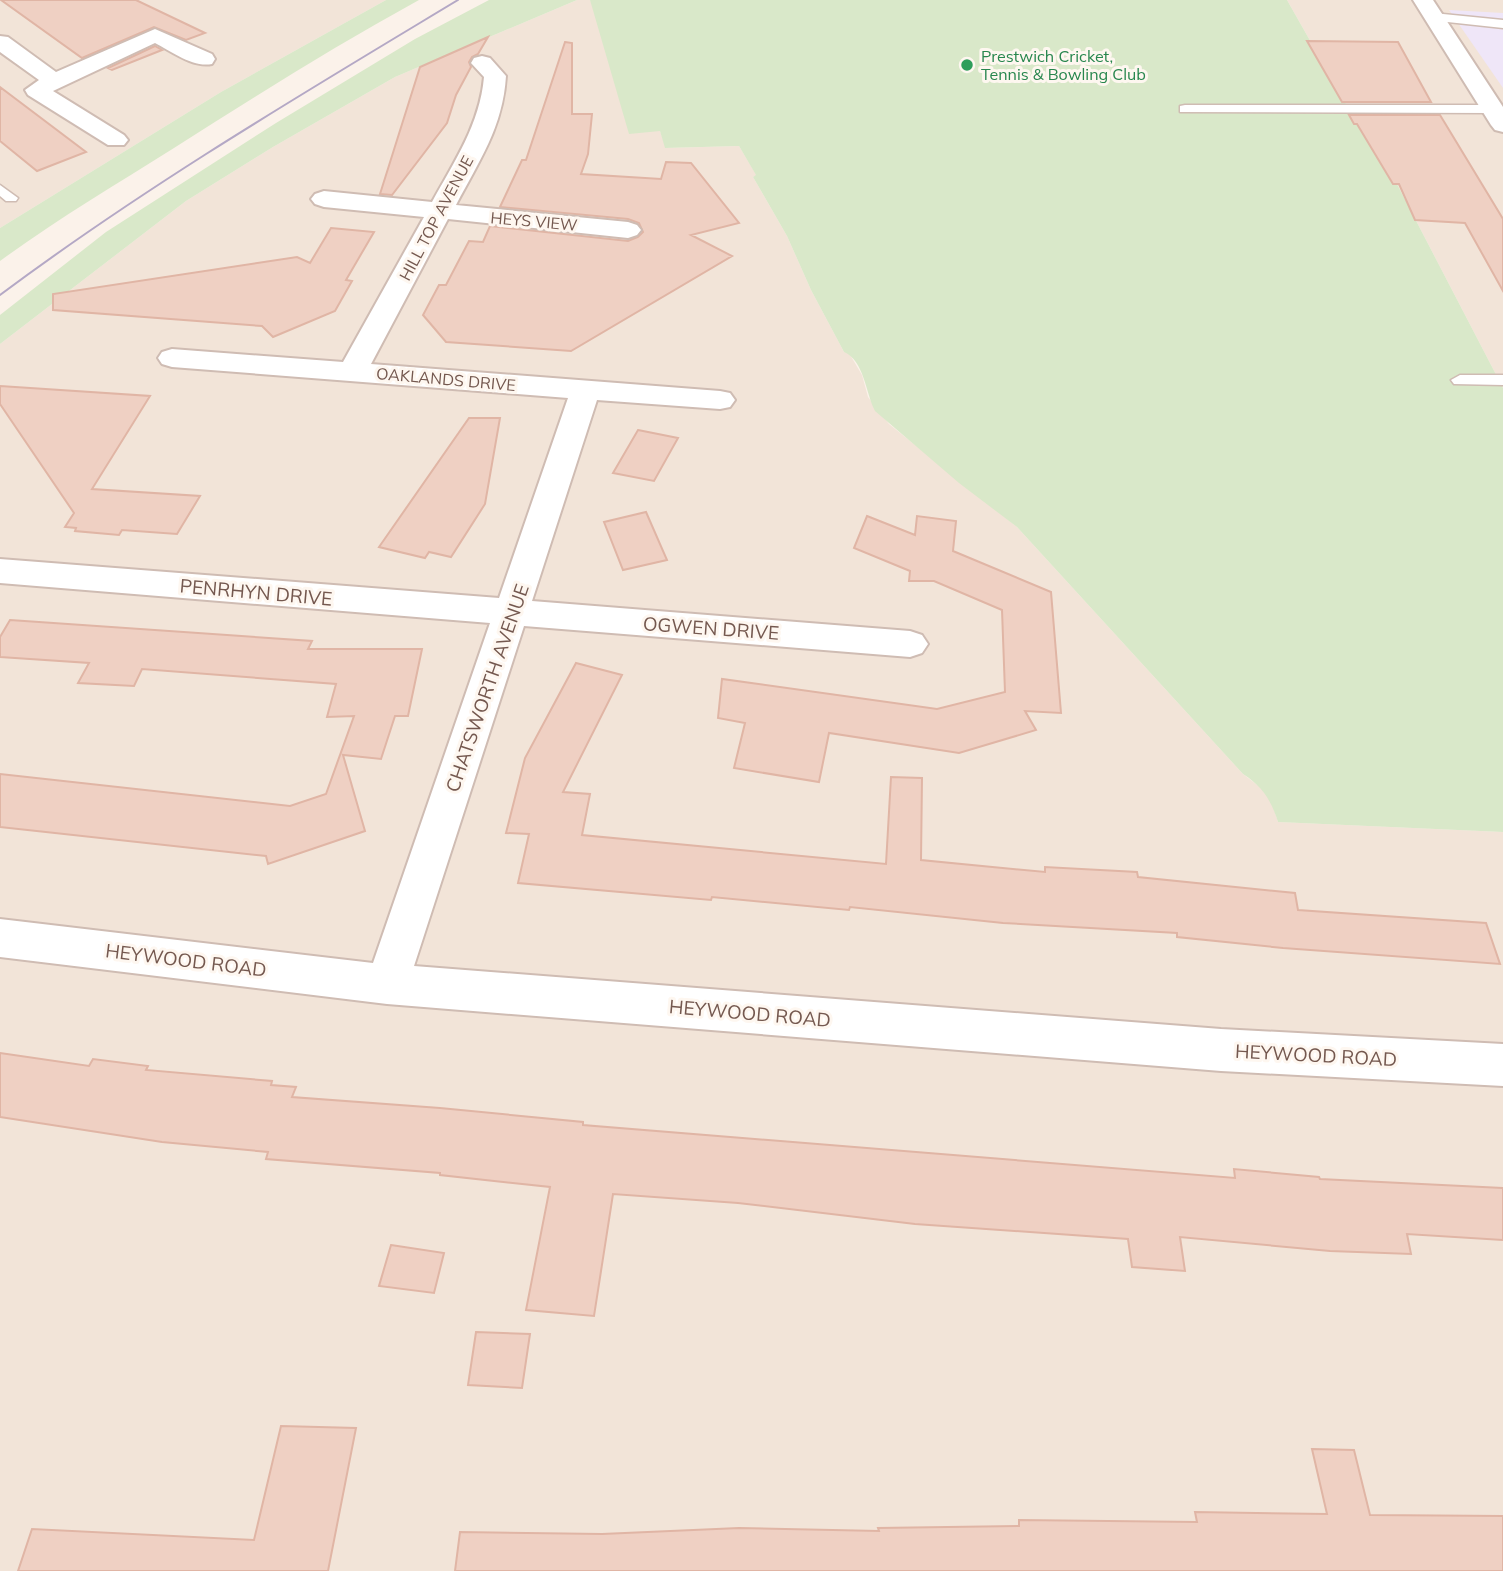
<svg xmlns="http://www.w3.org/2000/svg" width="1503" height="1571" font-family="Mulish,sans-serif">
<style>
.residential{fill:#f2e4d8}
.education{fill:#efe6f8}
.green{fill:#d9e8c9}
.building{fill:#efd0c3;stroke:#e0b5a5;stroke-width:2}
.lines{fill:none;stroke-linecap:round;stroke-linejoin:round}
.lane-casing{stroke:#cfbcb3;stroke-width:3}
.street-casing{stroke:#cfbcb3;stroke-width:4}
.lane{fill:#fff;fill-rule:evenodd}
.street{fill:#fff;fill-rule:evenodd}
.tram{stroke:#b4a8c5;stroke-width:2}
.leisure-dot{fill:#2e9e5b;stroke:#fef7f0;stroke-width:2.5}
.labels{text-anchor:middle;stroke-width:6;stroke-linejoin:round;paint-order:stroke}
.far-leisure-label{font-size:16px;fill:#27864d;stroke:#fef7f0;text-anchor:start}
.far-street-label{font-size:16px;fill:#74584f;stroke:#fef7f0}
.street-label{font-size:19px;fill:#74584f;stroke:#fef7f0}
</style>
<rect width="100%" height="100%" fill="#fbf2ea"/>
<!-- residential -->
<path class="residential" d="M0,0h386l-165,92 -221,136z
M577,0h13l70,131 6,17 73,-2 18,30 -4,1 34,59 24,54 33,62 5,1 13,22 6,22 21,27 128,103 226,247 22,17 6,9 7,22 225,10v739h-1503v-1227l186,-143 87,-54 122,-70z
M1287,0h216v388l-132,-254h-8z"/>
<!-- education -->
<path class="education" d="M1449,10l54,3v75z"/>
<!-- green -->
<path class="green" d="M386,0h33c-84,46 -165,97 -245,148 -59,37 -118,72 -174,113v-33l221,-136z
M489,0h88l-182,77 -122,70 -87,54 -186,143v-29l106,-83 170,-109 139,-84z
M590,0h697l76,134h8l132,254v444l-225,-10c-7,-22 -15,-35 -35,-48l-226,-247 -58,-44 -84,-72c-9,-17 -11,-51 -31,-59l-33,-62 -24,-54 -34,-59 3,-2 -17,-29 -74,2 -5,-17 -31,3z"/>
<!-- building -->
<path class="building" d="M1,0h135l69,33 -19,7 -32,-13 -72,31z
M488,37l-10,17 -6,3 -3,5 2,5 -15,28 -9,28 -55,72 -12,-1 40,-127z
M1307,41l91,1 33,60h-89z
M565,42l7,1v71h20l-4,40 -7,20 80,5 5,-17 25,1 48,60 -48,12 41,21 -161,95 -125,-9 -23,-27 16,-30h7l23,-44 14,1 7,-16 138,15 10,-4 5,-5 -4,-9 -11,-4 -128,-12 22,-47h4z
M155,46l7,4 -50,20 -4,-2z
M0,87l86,65 -49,19 -37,-30z
M1349,115h91l63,104v72l-38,-68 -50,-3 -16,-36h-6l-36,-60h-3z
M331,228l43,4 -28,48 6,1 -17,30 -62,26 -11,-11 -209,-16v-16l244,-37 13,6z
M0,386l150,10 -58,93 108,7 -23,38 -55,-4 -3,5 -44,-4 1,-3 -11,-1 9,-14 -74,-109z
M469,418h31l-15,86 -34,53 -22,-5 -4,6 -46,-11z
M638,430l40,8 -24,43 -41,-8z
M646,512l21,48 -44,10 -19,-48z
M867,516l48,19 2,-19 39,5 -3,30 98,41 10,121 -36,-2 11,19 -77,23 -130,-20 -10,49 -85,-14 11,-45 -27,-5 4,-39 215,30 68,-17 -3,-82 -68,-29h-25l1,-10 -56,-23z
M10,620l302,21 -4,8h114l-14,67h-13l-14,43 -38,-4 22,76 -97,33 -2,-8 -266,-29v-53l290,32 36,-12 28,-78 -27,1 9,-33 -194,-15 -8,17 -56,-3 11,-20 -89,-6v-20z
M576,663l46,12 -59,117 27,2 -8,41 304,29 5,-87 31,1 -1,82 124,12v-5l92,5 1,5 157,16 3,17 188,13 14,41 -217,-16 -106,-11v-4l-174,-10 -153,-16 -1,3 -137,-13 -1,3 -193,-17 11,-49 -23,-1 19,-75z
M0,1053l89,13 4,-7 55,7 -2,4 126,11 -1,4 25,2 -4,10 148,11 143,14v3l652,53 -1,-9 85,8 1,2 183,9v52l-96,-6 4,20 -81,-3 -150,-14 5,34 -53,-4 -4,-28 -213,-15 -177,-21 -125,-9 -19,122 -68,-6 24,-123 -110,-12v-2l-174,-14 2,-7 -106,-10 -162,-25z
M391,1245l53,8 -10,40 -55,-7z
M476,1332l54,2 -8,54 -54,-3z
M281,1426l75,2 -28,143h-310l14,-42 222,11z
M1312,1449l42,1 16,65 133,1v55h-1048l5,-39 142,2 137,-6 140,3 -1,-3 141,-2v-6l178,2 -2,-10 132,2z"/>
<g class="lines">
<defs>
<path id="lane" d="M1433,13l70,7v8l-74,-8v-6z
M1185,105h307l7,4 -7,4 -312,-1v-6z
M0,185l18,13 -2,3h-10l-6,-5z
M1460,375h43v10l-49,-1 -3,-4z"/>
<path id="street" d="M1413,0h20l70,107v25l-8,-2 -4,-5z
M155,29l57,25 3,5 -3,5c-19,4 -41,-13 -57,-21l-102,48 71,44 4,5 -4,5h-16l-80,-50 -3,-5 14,-10 -39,-28v-16l8,1 48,35z
M482,56l8,2 16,18c-3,51 -27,85 -50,129l172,17 9,3 4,5 -4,5 -9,3 -180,-19 -77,145 349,27 10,2 5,7 -5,7 -10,2 -123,-9 -65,201 378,30 12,4 6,9 -6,9 -12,4 -386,-31 -110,340 807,63 282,15v42l-282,-15 -834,-67 -387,-47v-38l373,44 117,-340 -490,-40v-24l499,39 69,-200 -396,-31 -10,-3 -4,-6 4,-6 10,-3 171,13 81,-145 -100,-10 -9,-3 -4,-5 4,-5 9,-3 108,11c22,-40 48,-78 52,-125l-13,-14 3,-5z"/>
</defs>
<!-- lane casing -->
<use href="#lane" class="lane-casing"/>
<!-- street casing -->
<use href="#street" class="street-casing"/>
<!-- lane -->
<use href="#lane" class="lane"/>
<!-- street -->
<use href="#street" class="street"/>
<!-- tram -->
<path class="tram" d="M0,295c146,-109 302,-201 458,-295"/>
</g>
<!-- markers -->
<circle class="leisure-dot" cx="967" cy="65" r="7"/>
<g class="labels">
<!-- far-leisure labels -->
<g class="far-leisure-label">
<text x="981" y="62">Prestwich Cricket,<tspan x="981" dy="18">Tennis &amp; Bowling Club</tspan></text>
</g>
<!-- far-street labels -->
<g class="far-street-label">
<text transform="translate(436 218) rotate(-62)" y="6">HILL TOP AVENUE</text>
<text transform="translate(534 221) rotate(5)" y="6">HEYS VIEW</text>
<text transform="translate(446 379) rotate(5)" y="6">OAKLANDS DRIVE</text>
</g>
<!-- street labels -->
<g class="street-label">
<text transform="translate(256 592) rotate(5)" y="7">PENRHYN DRIVE</text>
<text transform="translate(711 628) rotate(4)" y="7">OGWEN DRIVE</text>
<text transform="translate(487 688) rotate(-71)" y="7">CHATSWORTH AVENUE</text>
<text transform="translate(186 960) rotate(7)" y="7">HEYWOOD ROAD</text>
<text transform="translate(750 1013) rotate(5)" y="7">HEYWOOD ROAD</text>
<text transform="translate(1316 1055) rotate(3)" y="7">HEYWOOD ROAD</text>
</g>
</g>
</svg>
